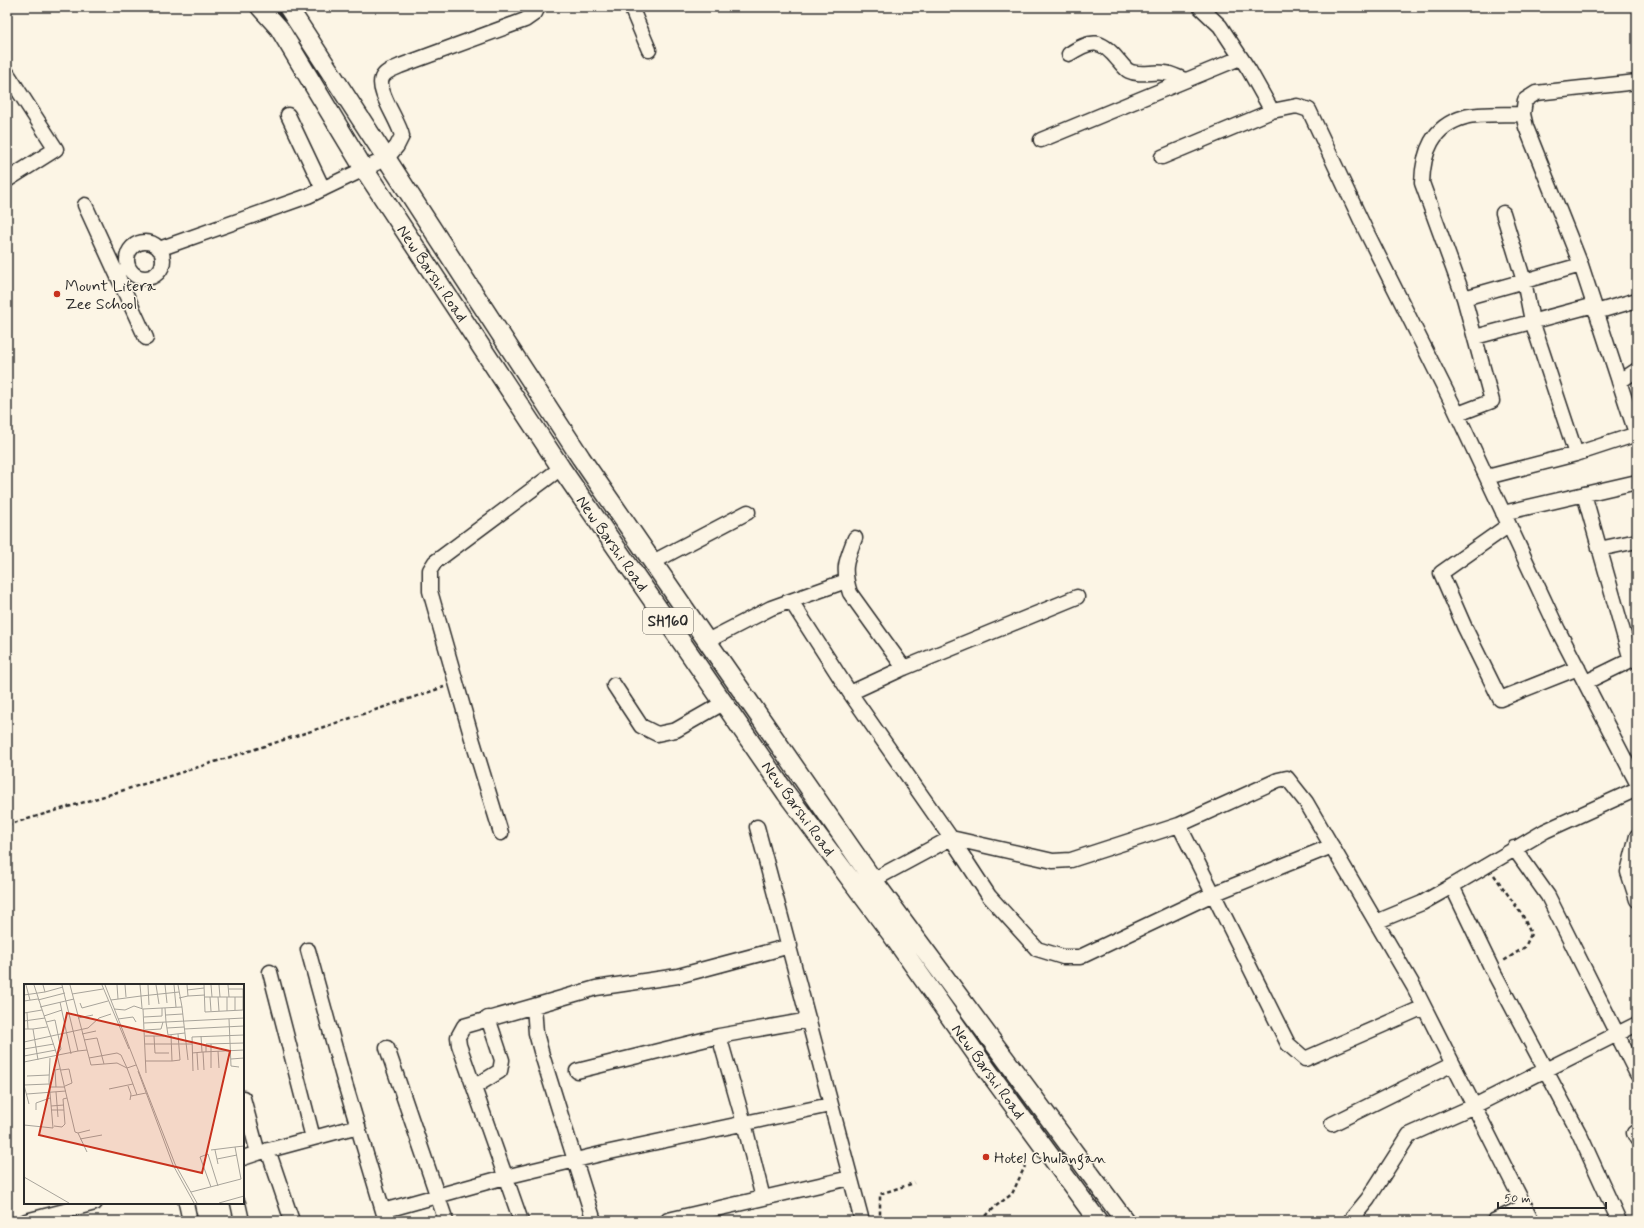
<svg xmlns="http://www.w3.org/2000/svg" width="1644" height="1228" font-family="Mynerve,sans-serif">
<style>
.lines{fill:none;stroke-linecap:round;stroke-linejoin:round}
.minor-casing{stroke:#2b2b2b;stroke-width:17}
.major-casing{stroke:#2b2b2b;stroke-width:21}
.path{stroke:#2b2b2b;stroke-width:2.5;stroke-dasharray:4 3;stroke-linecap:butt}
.minor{stroke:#fcf5e5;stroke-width:14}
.major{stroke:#fcf5e5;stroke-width:18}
.poi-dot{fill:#c8321e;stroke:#fcf5e5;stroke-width:1.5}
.labels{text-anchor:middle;stroke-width:3;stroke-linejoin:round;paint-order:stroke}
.shield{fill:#fcf5e5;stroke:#6a6863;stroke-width:1}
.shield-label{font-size:15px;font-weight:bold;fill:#2b2b2b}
.street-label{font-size:16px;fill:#2b2b2b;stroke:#fcf5e5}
.poi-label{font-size:16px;fill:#2b2b2b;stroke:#fcf5e5;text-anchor:start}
.inset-road{fill:none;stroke:#a8a49b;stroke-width:1}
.view{fill:#c8321e;fill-opacity:0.15;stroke:#c8321e;stroke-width:2}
.inset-edge{fill:none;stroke:#2b2b2b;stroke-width:2}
</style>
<rect width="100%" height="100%" fill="#fcf5e5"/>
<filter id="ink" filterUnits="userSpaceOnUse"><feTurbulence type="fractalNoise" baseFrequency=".025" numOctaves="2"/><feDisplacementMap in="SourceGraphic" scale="8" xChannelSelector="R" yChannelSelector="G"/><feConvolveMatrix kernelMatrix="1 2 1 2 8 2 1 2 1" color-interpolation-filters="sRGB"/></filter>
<g filter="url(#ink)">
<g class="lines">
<defs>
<path id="minor" d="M631,7l18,43
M1200,7l20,19 29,44 23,41 25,-5 12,4 56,119 88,176 105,225 79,153
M1069,54c23,-15 32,-15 49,6 3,3 7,9 11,11 10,5 25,0 36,2 7,1 14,5 20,7
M7,73l49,76 -49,31
M1637,82l-101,11 -11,7 -2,14 3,13 55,138 56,171
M288,115l35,74
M1041,140l199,-82
M1162,157l110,-46
M85,205l61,133
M1503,213l21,68 8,40 44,133
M127 260a18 18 0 1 1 36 0a18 18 0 1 1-36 0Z
M159,249l149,-53 79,-38 10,-12 5,-10c-3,-15 -26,-45 -20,-58 3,-7 12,-9 18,-12l125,-46 10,-7 3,-6
M1464,298l117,-33
M1596,312l41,-12
M1475,337l119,-32
M1619,382l18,-12
M1458,414l34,-13 -28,-103 -42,-115c1,-31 10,-57 43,-66 13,-4 43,-2 58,-3
M1487,477l89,-23 61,-20
M1584,494l47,166 -45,22
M1503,513l134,-31
M1509,525l-68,48 24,55 35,71 78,-31
M855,538c-9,23 -13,30 -5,55l54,75
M1599,549l38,-8
M653,562l95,-50
M791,601l59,92 101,145 102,23 18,-1 108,-35 109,219 17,15 119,-52
M707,641l64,-33 75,-27
M614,685l27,41 16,8 19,-4 49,-28
M850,693l54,-25 173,-71
M1179,825l99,-45 9,-2 19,24 108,185 118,234
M757,827l105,394
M501,833l-30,-98 -41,-144v-21l5,-8 126,-94
M1637,836l-9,36 9,28
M1514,848l34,48 89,178
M873,880l78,-42 38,58 48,53 26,8h17l133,-63 119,-48
M1452,886l93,-55 92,-42
M1376,922l46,-19 30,-17 40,83 87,164 40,88
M308,950l35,127 43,144
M270,972l43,166
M534,1006l62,-18 82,-12 112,-30
M719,1036l90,-16
M387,1048l59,173
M577,1071l142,-35 25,87 19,75
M474,1087l26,-16 2,-11 -14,-42
M243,1098l15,55 100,-27
M1332,1124l121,-60
M1637,1131l-3,2 3,6
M268,1150l24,71
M243,1158l15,-5
M186,1203l4,18
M238,1203l4,18
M383,1211l122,-34 100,-24 225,-48
M668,1220l182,-42
M26,1221l69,-18
M521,1221l-62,-176 -1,-8 6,-11 70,-20 2,27 6,22 52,166
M1350,1221l18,-22 41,-64 65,-29 163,-82
M1494,1221l31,-15"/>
<path id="major" d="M260,7l19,21 85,141 197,299 225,325 106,142 96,136 110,150
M288,7l293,451 126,183 166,239 252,341"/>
</defs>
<!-- minor casing -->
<use href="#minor" class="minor-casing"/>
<!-- major casing -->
<use href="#major" class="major-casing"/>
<!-- path -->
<path class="path" d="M7,825c147,-43 292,-89 437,-138
M1494,875l29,41 8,18 -6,13 -23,15
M882,1221l-2,-4v-23l34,-11
M981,1221l15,-15 16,-12 13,-28"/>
<!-- minor -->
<use href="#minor" class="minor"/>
<!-- major -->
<use href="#major" class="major"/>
</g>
</g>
<!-- markers -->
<g class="poi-dot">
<circle cx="57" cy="294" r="4"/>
<circle cx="986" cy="1157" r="4"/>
</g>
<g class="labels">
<!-- shield labels -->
<rect class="shield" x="643" y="608" width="50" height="26" rx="3"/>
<g class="shield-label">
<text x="668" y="626">SH160</text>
</g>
<!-- street labels -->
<g class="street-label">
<text transform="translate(433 273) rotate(56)" y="6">New Barshi Road</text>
<text transform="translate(613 543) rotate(55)" y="6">New Barshi Road</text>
<text transform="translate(799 808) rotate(54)" y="6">New Barshi Road</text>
<text transform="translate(989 1071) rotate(54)" y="6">New Barshi Road</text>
</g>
<!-- poi labels -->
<g class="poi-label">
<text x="65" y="291">Mount Litera<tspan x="65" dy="18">Zee School</tspan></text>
<text x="994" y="1163">Hotel Chulangan</text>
</g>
</g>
<!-- overview -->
<g transform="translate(24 984)">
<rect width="220" height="220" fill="#fcf5e5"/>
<path class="inset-road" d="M2,1l4,15M10,1l23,70 18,77 3,1 9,19M19,1l2,7 18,-5M38,1l16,66 9,-1M46,1l21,80 13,-1M78,1l27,64M81,1l70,179 22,39M93,1l1,14M101,1l1,12M116,1l1,11 38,-4M124,1l1,20M132,1l3,19M141,1l2,18M150,1l2,22M154,1l4,22M180,1l1,27 38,-2v-21h-15M187,1l1,12M195,1l1,12M204,1l1,12M163,6l17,-2M48,10l31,-5M0,11l21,-3M164,12l17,-1M181,13h13l1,14M186,13l1,14M194,13h9v14M203,13h17M211,13v13M155,14l9,-2 -1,-11M14,16l27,-7M87,16l30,-4 1,12M0,17l14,-2M36,18l11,52M56,19l2,5 26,-7M16,23l34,-8M90,25l11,1 9,-4 9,3 3,64M119,25l39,-2 6,53M0,29l18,-3M142,31l17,-1M20,32l18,-6M120,33l18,-1v-8M54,34l15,-3M94,35l15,-2 3,5M205,35l2,47 8,1M0,37l21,-3M22,38l9,-2 6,29 -4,5M120,39l22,-1 -1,-14M143,44l17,-1M0,45h4l-1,-16M4,45h5l5,31M9,45l14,-2M160,45l60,-3M121,46l16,-1 2,-7M161,49l-17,2 -2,-13 78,-4M58,50l14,-3M147,51l1,26 8,-1 -2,-26M121,52h19M130,52l1,17h14M177,52l1,16M60,56l13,-2 7,26 13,-1 10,5 10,27M0,58l64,-14 11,-10 12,-4M121,60h47M187,60v24M0,65l30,-5M194,67l1,17M179,68l41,-2M182,68v-8l38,-1M168,69l11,-1 1,18M173,69l1,17M0,72l32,-6M65,74l28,-5 4,2 6,13 9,-3M207,75l13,-1M121,77h27M0,78l54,-11M37,86l8,-1 3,14 -7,3M114,87l35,94 21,38M169,87l-1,-34 52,-2M3,92l22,-1M0,101l25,-1M0,101l5,19M104,102l3,8 -1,6M25,103h16M32,103l-1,-17 5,-1M85,105l24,-5M32,108l2,25M3,110l39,-3M107,112l15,-3M27,122l13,-1M12,126v-7l14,-5M27,126h13M0,141l29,3 -4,-47 1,-23M30,142l8,1 3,-3 -2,-25 4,-1M54,149l12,-3M56,155l22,-4M187,166l24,-3M191,166l3,14M193,175l20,-4M0,193l45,26M187,203l-11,-30 8,-3 10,32M167,208l50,-13 -6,-32 9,-1M195,219l25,-7"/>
<path class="view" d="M43,29l163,38 -28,122 -163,-38z"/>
<rect width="220" height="220" class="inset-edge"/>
</g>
<!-- margin -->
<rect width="1644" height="1228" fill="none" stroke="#fcf5e5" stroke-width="24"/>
<rect x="12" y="12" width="1620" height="1204" fill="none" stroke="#2b2b2b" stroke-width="1.5" filter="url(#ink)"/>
<!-- scale -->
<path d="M1498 1202v6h108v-6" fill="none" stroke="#2b2b2b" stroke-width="2"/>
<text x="1504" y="1202" font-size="12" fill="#2b2b2b" stroke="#fcf5e5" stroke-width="3" paint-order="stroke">50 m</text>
</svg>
